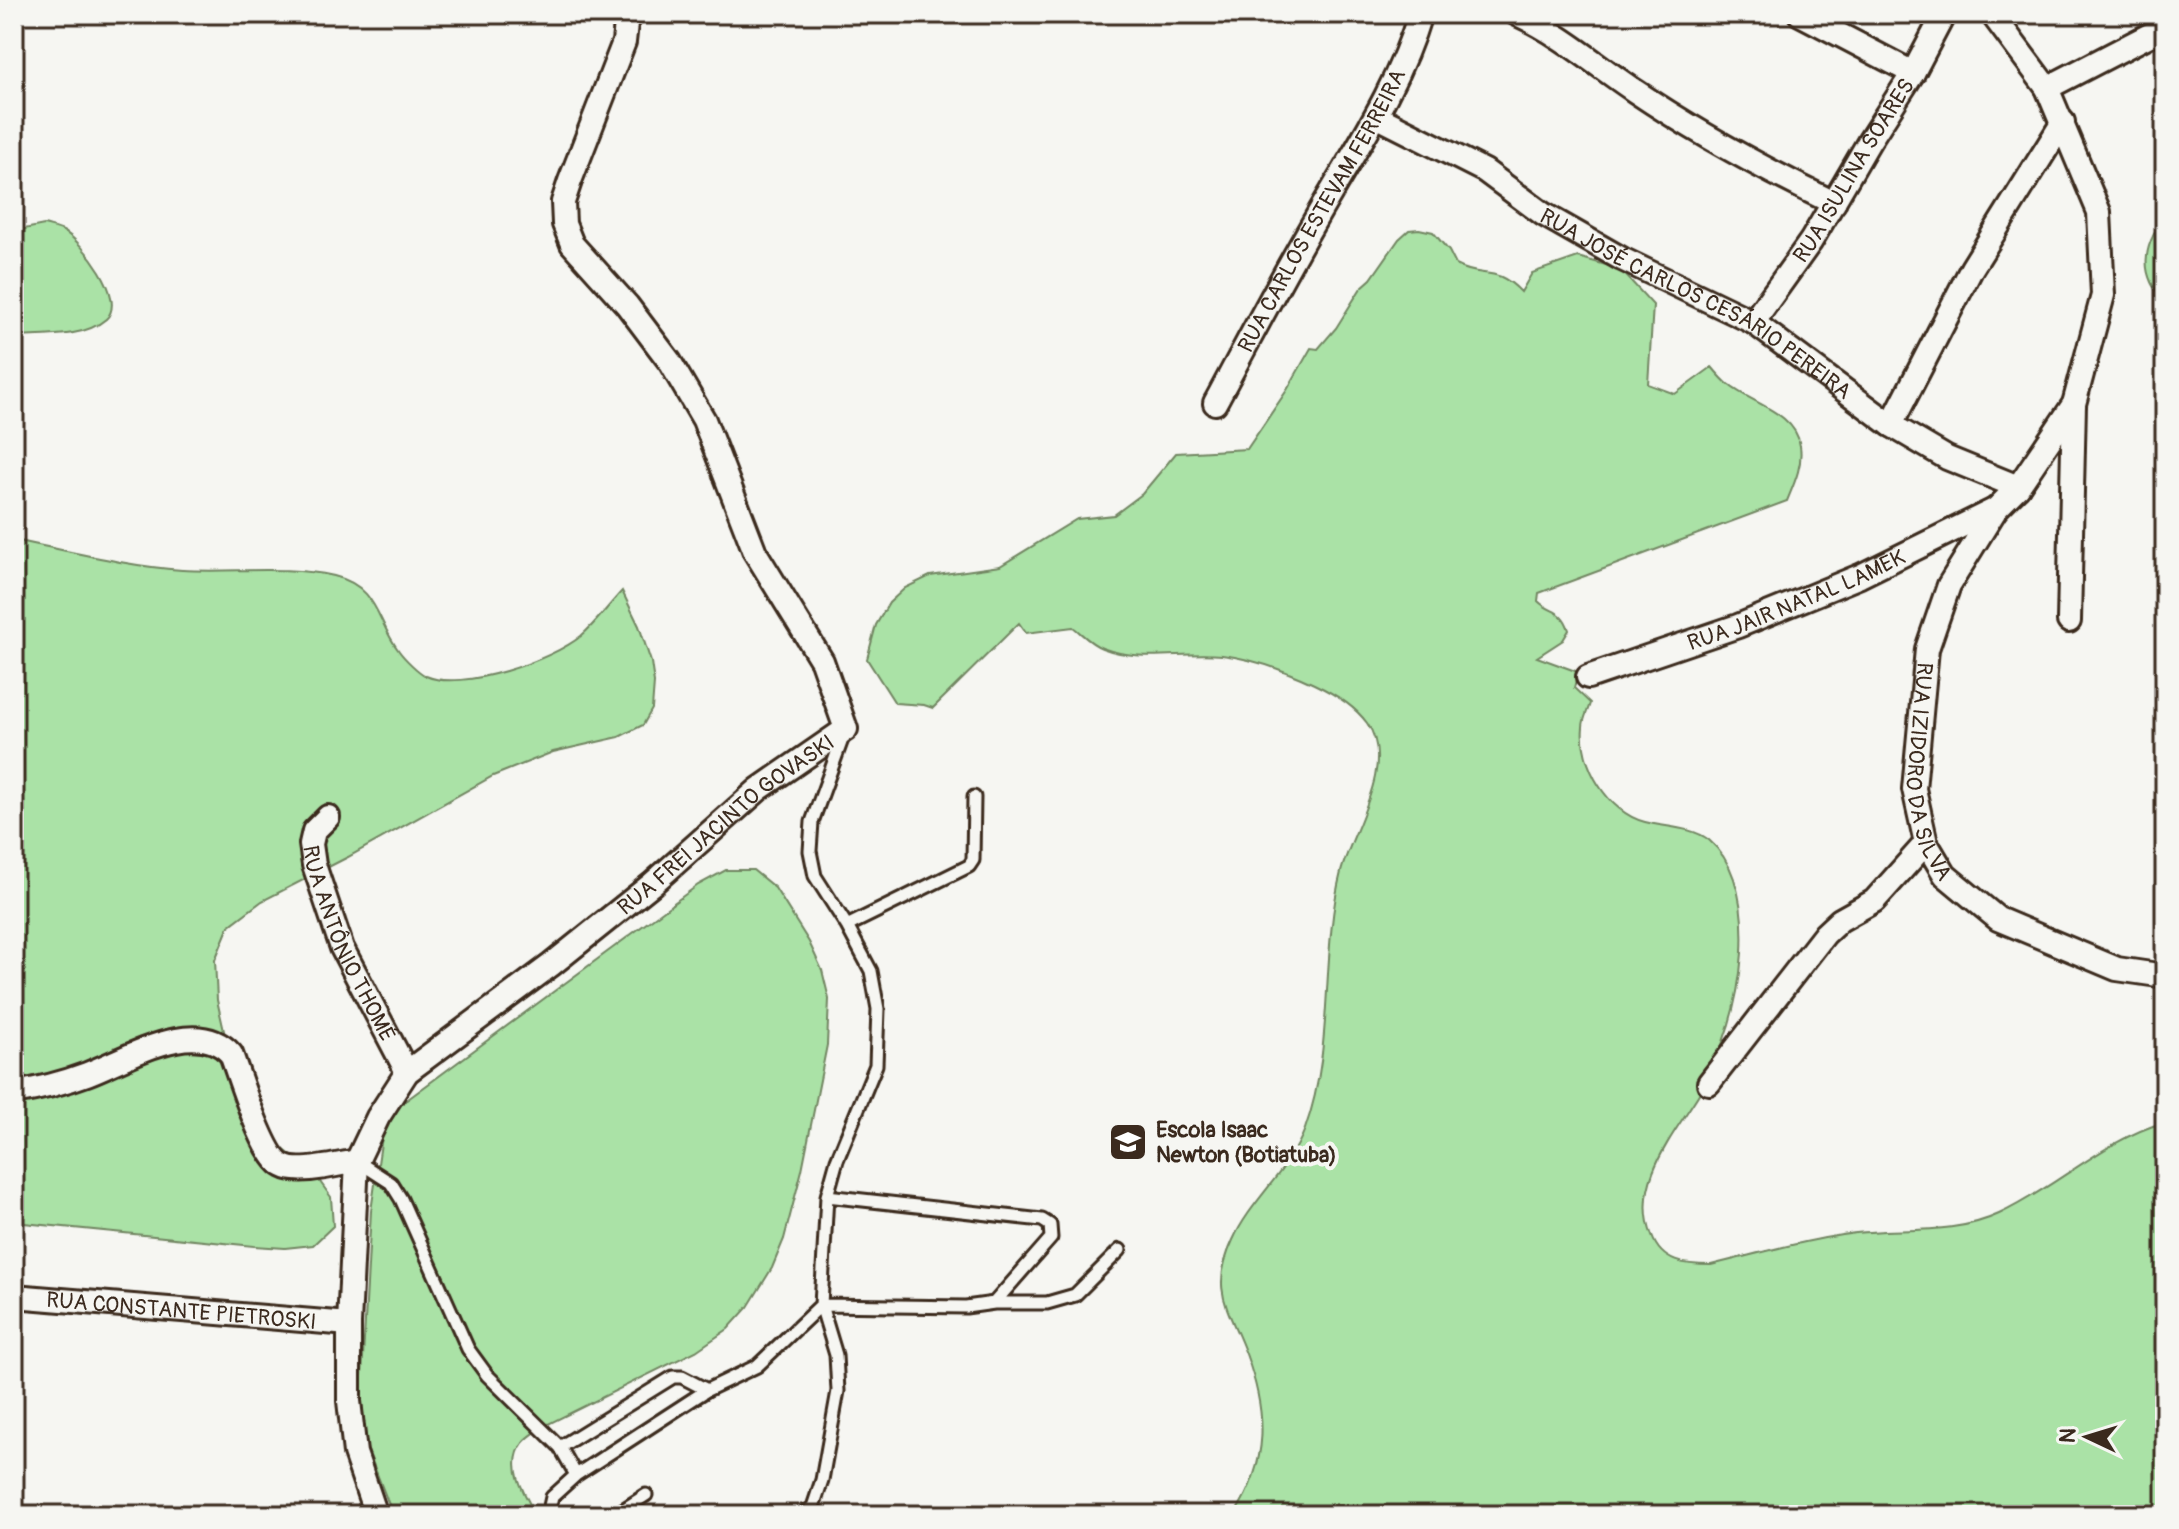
<svg xmlns="http://www.w3.org/2000/svg" width="2179" height="1529" font-family="Pangolin,sans-serif">
<style>
.green{fill:#aae2a6;stroke:#728662;stroke-width:2}
.lines{fill:none;stroke-linecap:round;stroke-linejoin:round}
.lane-casing{stroke:#3b2a1e;stroke-width:17}
.street-casing{stroke:#3b2a1e;stroke-width:28}
.lane{stroke:#f6f6f2;stroke-width:11}
.street{stroke:#f6f6f2;stroke-width:22}
.labels{text-anchor:middle;stroke-width:8;stroke-linejoin:round;paint-order:stroke}
.street-label{font-size:22px;fill:#3b2a1e;stroke:#f6f6f2}
.poi-label{font-size:22px;font-weight:bold;fill:#3b2a1e;stroke:#f6f6f2;text-anchor:start}
</style>
<rect width="100%" height="100%" fill="#f6f6f2"/>
<filter id="ink" filterUnits="userSpaceOnUse"><feTurbulence type="fractalNoise" baseFrequency=".0125" numOctaves="2"/><feDisplacementMap in="SourceGraphic" scale="16" xChannelSelector="R" yChannelSelector="G"/><feConvolveMatrix kernelMatrix="1 2 1 2 8 2 1 2 1" color-interpolation-filters="sRGB"/></filter>
<g filter="url(#ink)">
<!-- green -->
<path class="green" d="M2165,217v86c-4,-7 -11,-14 -14,-21 -11,-24 0,-47 14,-65z
M44,225c6,2 13,3 19,6 19,10 65,68 43,88 -23,20 -64,16 -92,18v-106z
M1419,229l14,3 16,19 7,14c28,15 38,-1 65,27l11,-19 46,-16 42,12 33,36 -5,79 27,10 37,-27c5,6 11,13 17,18 22,18 67,28 71,61 3,19 -6,38 -13,55l-248,92 -1,8c13,13 24,7 31,29l-6,10 -26,17 41,15 -4,16 16,15c-2,8 -7,16 -7,24 -4,37 25,86 62,95 19,5 48,5 64,18 31,27 35,74 33,113 -2,29 -9,62 -19,89 -6,17 -14,35 -23,50 -26,43 -69,90 -48,144 10,27 33,29 59,29 46,-11 92,-25 138,-31 50,-7 103,2 150,-20 58,-27 104,-74 166,-92v393h-931c35,-54 34,-101 12,-161 -17,-46 -37,-63 -13,-114 18,-40 56,-69 72,-111 30,-82 15,-173 36,-257 11,-42 56,-107 26,-149 -13,-18 -34,-30 -53,-39 -30,-14 -59,-25 -92,-29 -40,-4 -81,8 -120,-7 -11,-4 -20,-14 -29,-21l-47,6 -7,-10 -86,85 -9,-3 -29,-2 -28,-44 9,-34 13,-22 16,-15 25,-12 70,-10 77,-47 37,-4 28,-21 34,-41 71,-4 40,-59 24,-42 7,1 18,-21 25,-40 10,-9 28,-40 10,-9z
M14,540c55,11 111,26 168,30 50,3 103,-5 152,6 45,11 42,45 65,75 5,7 19,21 27,25 35,16 126,-16 155,-40 15,-13 27,-30 41,-45l17,35 12,36 3,21 -2,26 -9,16 -24,12 -66,15 -60,24 -145,81 -86,44 -33,25 -14,34 2,40 14,62 34,72 50,41 16,22 2,29 -20,19 -28,3 -31,-2 -240,-24z
M726,870h27l22,18 34,54 13,28 7,29 -2,46 -25,125 -18,69 -12,29 -24,39 -20,22 -32,22 -152,75c-6,5 -16,10 -21,17 -17,22 1,51 13,72h-143l-26,-67 -6,-53 10,-184 14,-95 313,-231z"/>
<g class="lines">
<defs>
<path id="lane" d="M847,926l122,-60 4,-6 1,-63
M357,1161l34,22 10,16 67,150 19,26 73,72 16,28 -24,22 -4,18
M994,1303h53l28,-8 45,-45
M560,1447l113,-70h9l25,13
M576,1475l131,-85 50,-24 64,-61 145,2 28,-4 57,-65 -1,-13 -8,-5 -215,-24
M615,1515l31,-20
M802,1515l11,-8 9,-27 16,-89 -2,-36 -15,-50 6,-109 10,-36 39,-95 2,-56 -7,-38 -24,-45 -32,-50 -5,-25 2,-29 32,-88"/>
<g id="street">
<path d="M1517,14c44,20 79,51 118,77 64,43 130,79 199,112"/>
<path d="M1800,14l113,59"/>
<path id="s1" d="M1992,14l55,74 52,124 4,83 -29,109 -56,83 -22,22 -47,76 -22,64 -13,140 12,54 19,32 53,44 119,50 48,7"/>
<path d="M2047,88l118,-61"/>
<path id="s2" d="M1376,116l109,55 58,43 79,45 131,63 138,103 56,33 71,29"/>
<path id="s3" d="M1753,322l58,-81 59,-101 43,-67 31,-59"/>
<path id="s4" d="M1215,403c33,-61 65,-123 100,-183 38,-67 83,-132 105,-206"/>
<path d="M1891,425l81,-157 91,-146"/>
<path d="M2069,621l5,-217"/>
<path id="s5" d="M1588,677l150,-51 122,-50 136,-67"/>
<path id="s6" d="M328,817l-14,14 -3,13 3,21 28,83 65,124"/>
<path d="M1709,1083l116,-149 15,-14 34,-19 52,-58"/>
<path d="M14,1093c25,-4 49,-10 73,-19 40,-15 109,-59 144,-20 9,24 32,102 52,112 16,9 55,-2 74,-5"/>
<path id="s7" d="M14,1296l335,28"/>
<path id="s8" d="M376,1515l-21,-62 -6,-52v-77l8,-163 21,-44 29,-45 144,-107 101,-81 107,-95 87,-60 -24,-68 -67,-109 -51,-132 -34,-58 -43,-57 -55,-61 -8,-20 -1,-22 7,-21 54,-139 3,-28"/>
</g>
</defs>
<!-- lane casing -->
<use href="#lane" class="lane-casing"/>
<!-- street casing -->
<use href="#street" class="street-casing"/>
<!-- lane -->
<use href="#lane" class="lane"/>
<!-- street -->
<use href="#street" class="street"/>
</g>
</g>
<!-- icons -->
<defs>
<symbol id="school-square" viewBox="-11 -11 22 22"><rect x="-9" y="-9" width="18" height="18" rx="4" fill="#3b2a1e" stroke="#f6f6f2"/><path d="M0-5L7-2L0 1L-7-2ZM-4 1L0 2.5L4 1V4Q0 6-4 4Z" fill="#fff"/></symbol>
</defs>
<g fill-rule="evenodd">
<use href="#school-square" x="1106" y="1120" width="44" height="44"/>
</g>
<g class="labels">
<!-- street labels -->
<g class="street-label">
<text dy="8" stroke="none"><textPath href="#s3" startOffset="182">RUA ISULINA SOARES</textPath></text>
<text dy="8" stroke="none"><textPath href="#s4" startOffset="220">RUA CARLOS ESTEVAM FERREIRA</textPath></text>
<text dy="8" stroke="none"><textPath href="#s2" startOffset="372">RUA JOSÉ CARLOS CESÁRIO PEREIRA</textPath></text>
<text dy="8" stroke="none"><textPath href="#s5" startOffset="222">RUA JAIR NATAL LAMEK</textPath></text>
<text dy="8" stroke="none"><textPath href="#s1" startOffset="836">RUA IZIDORO DA SILVA</textPath></text>
<text dy="8" stroke="none"><textPath href="#s8" startOffset="864">RUA FREI JACINTO GOVASKI</textPath></text>
<text dy="8" stroke="none"><textPath href="#s6" startOffset="140">RUA ANTÔNIO THOMÉ</textPath></text>
<text dy="8" stroke="none"><textPath href="#s7" startOffset="168">RUA CONSTANTE PIETROSKI</textPath></text>
</g>
<!-- poi labels -->
<g class="poi-label">
<text x="1156" y="1137">Escola Isaac<tspan x="1156" dy="25">Newton (Botiatuba)</tspan></text>
</g>
</g>
<!-- margin -->
<rect width="2179" height="1529" fill="none" stroke="#f6f6f2" stroke-width="48"/>
<rect x="24" y="24" width="2131" height="1481" fill="none" stroke="#3b2a1e" stroke-width="3" filter="url(#ink)"/>
<!-- north arrow -->
<g transform="translate(2087 1437) rotate(274)" stroke="#f6f6f2" stroke-width="6" paint-order="stroke">
<path d="M0-6L14 30L0 20L-14 30Z" fill="#3b2a1e"/>
<text y="-12" font-size="22" font-weight="bold" text-anchor="middle" fill="#3b2a1e">N</text>
</g>
</svg>
